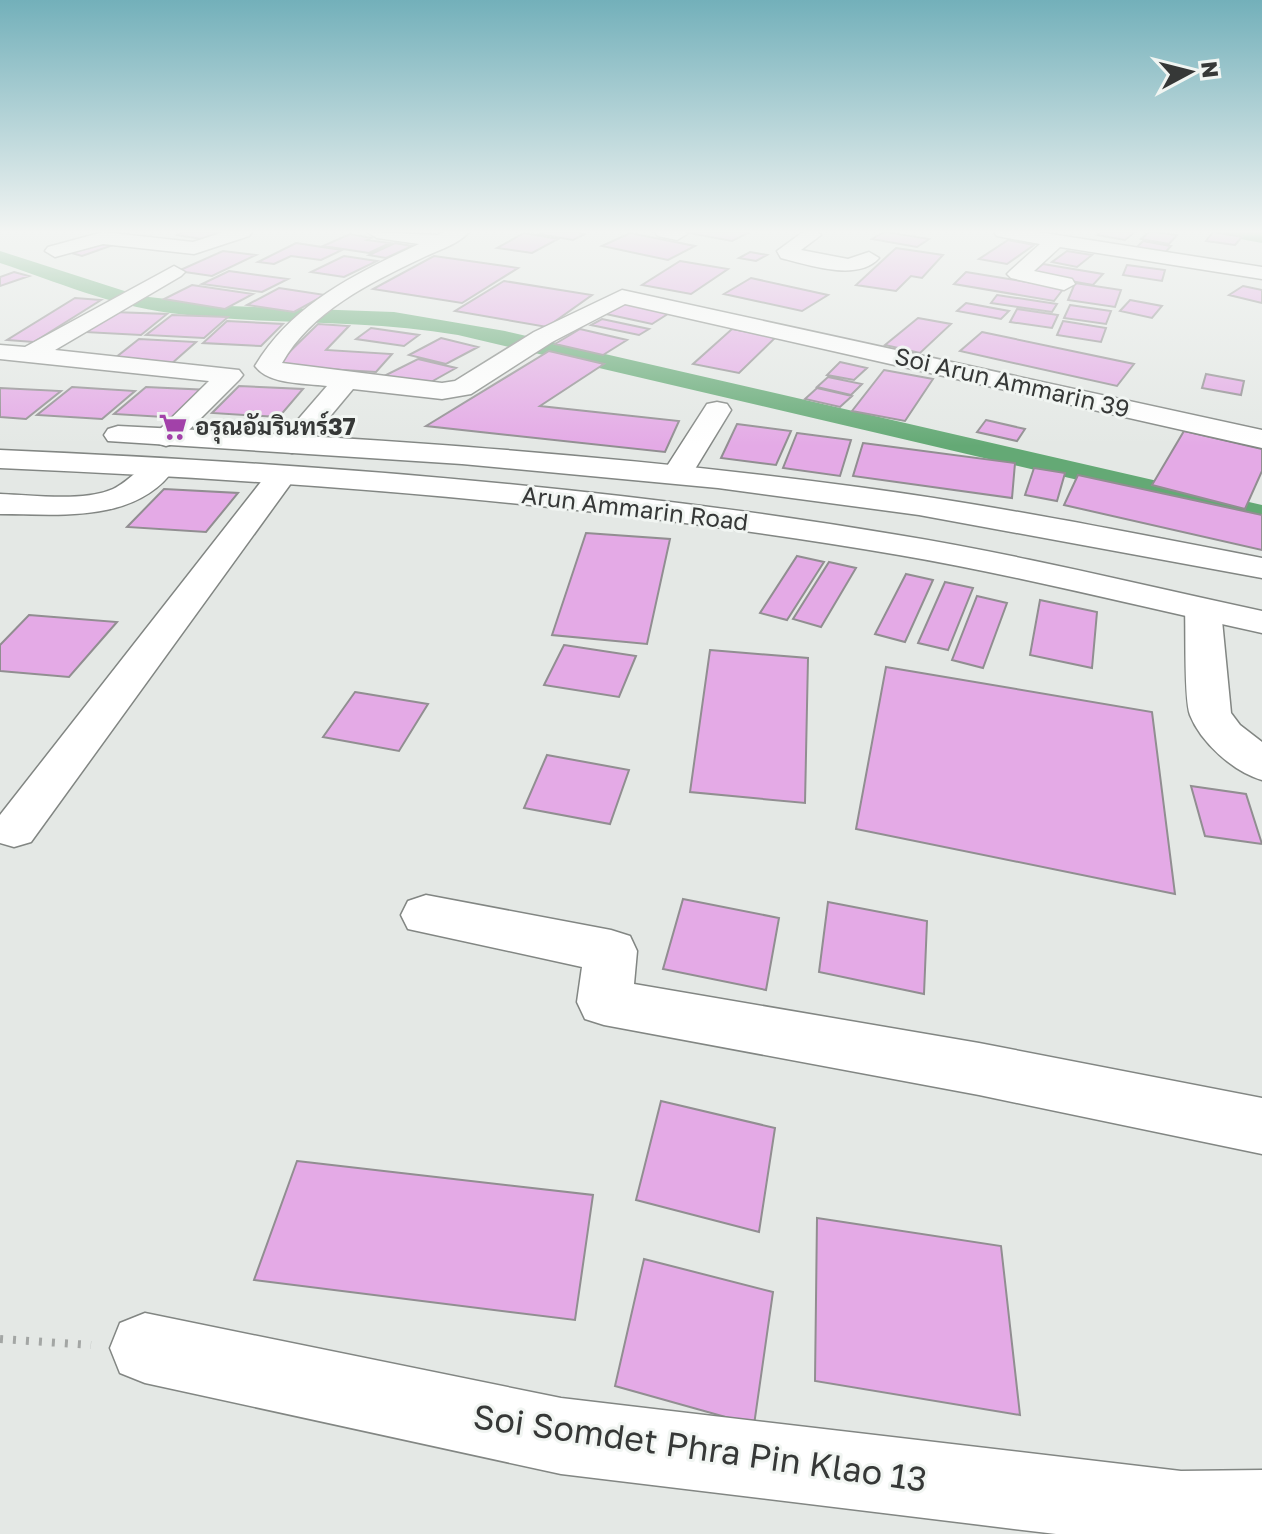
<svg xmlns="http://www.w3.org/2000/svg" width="1262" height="1534" font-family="'Golos Text',Sarabun,sans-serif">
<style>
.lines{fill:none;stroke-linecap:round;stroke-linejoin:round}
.canal{fill:#64a975;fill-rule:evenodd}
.building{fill:#e4aae6;stroke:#918e91;stroke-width:2}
.minor-casing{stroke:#828683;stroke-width:3}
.major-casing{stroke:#828683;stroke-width:3}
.path{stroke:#a3a6a4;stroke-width:8;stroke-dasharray:3 10;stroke-linecap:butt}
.minor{fill:#fff;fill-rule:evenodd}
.major{fill:#fff;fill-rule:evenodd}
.labels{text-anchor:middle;stroke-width:6;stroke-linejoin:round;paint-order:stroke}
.far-street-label{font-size:24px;fill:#363837;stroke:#f1f5f2}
.far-poi-label{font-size:24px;font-weight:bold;fill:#363837;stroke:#f1f5f2;text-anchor:start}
.near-street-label{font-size:34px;fill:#363837;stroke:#f1f5f2}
</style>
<rect width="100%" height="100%" fill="#e4e8e5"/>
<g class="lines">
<!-- canal -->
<path class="canal" d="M1221,232h41v11l-38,-7z
M0,251l140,45 89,10 165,6 111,19 757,174v18l-804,-188c-95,-17 -192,-9 -288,-22 -60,-8 -113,-31 -170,-50z"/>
</g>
<!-- building -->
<path class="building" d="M185,232h34l-17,7 -26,-4z
M544,232h38l-3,1 6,1 -12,6 -34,-6z
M684,232h66l-18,9z
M884,232h2l43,7 -12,8 -45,-8z
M1101,232h34l-10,8 -28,-5z
M1149,232h4l24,3 -8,9 -28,-5z
M1213,232l29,5 -7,8 -29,-4z
M524,233l34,6 -26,14 -35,-5z
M630,233l65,13 -27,14 -66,-14z
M350,234l21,4 -4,2 23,3 -21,10 -46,-7z
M1008,240l26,5 -27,19 -28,-5z
M1143,241l28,5 -8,9 -29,-5z
M99,242l14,3 -31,11 -14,-4z
M296,243l46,7 -21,10 -30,-4 -17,8 -16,-2z
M395,243l17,3 -26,12 -17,-3z
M896,248l47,7 -21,23 -11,-2 -15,15 -40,-6z
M223,251l33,4 -44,21 -34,-5z
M1067,251l25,4 -15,12 -25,-5z
M750,252l17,3 -11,6 -17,-3z
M344,256l33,5 -33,16 -33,-5z
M434,256l84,12 -56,35 -89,-14z
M680,261l48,8 -37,25 -49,-9z
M1043,264l60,10 -10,11 -62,-11z
M1127,265l38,5 -3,11 -39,-6z
M229,271l59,8 -26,13 -60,-8z
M14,272l15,4 -29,10v-9z
M966,272l98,16 -10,13 -100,-17z
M751,278l77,17 -26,16 -78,-17z
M504,281l88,14 -45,32 -92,-16z
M1075,283l46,7 -6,17 -47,-7z
M192,285l61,9 -28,15 -61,-10z
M1243,286l19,4v13l-33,-8z
M279,288l46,7 -31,17 -47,-7z
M997,295l60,9 -5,8 -61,-9z
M75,298l26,2 -67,42 -27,-2z
M1130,300l32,6 -10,12 -32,-7z
M628,301l46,9 -22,14 -46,-10z
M966,303l43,8 -8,8 -44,-8z
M1070,305l41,6 -5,13 -42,-6z
M1017,309l41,6 -6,13 -42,-6z
M113,312l54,2 -26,21 -57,-3z
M172,315l56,2 -24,21 -58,-3z
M918,318l33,6 -31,29 -35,-8z
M602,319l47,10 -10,6 -48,-10z
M227,321l56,3 -22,22 -58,-3z
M1063,321l43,7 -5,14 -44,-7z
M318,324l31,2 -23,24 66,4 -16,18 -101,-6z
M371,328l48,7 -15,11 -48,-7z
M580,329l47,11 -24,15 -48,-11z
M732,329l44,8 -37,36 -46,-9z
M982,332l152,32 -17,22 -157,-35z
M441,338l37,9 -32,17 -37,-9z
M139,339l57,3 -26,23 -60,-3z
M549,351l55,13 -64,42 139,15 -14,31 -239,-26z
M418,359l38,9 -34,19 -38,-11z
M840,362l27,6 -13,12 -27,-5z
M884,370l49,9 -28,42 -53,-10z
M1206,374l38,7 -3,14 -39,-7z
M828,377l34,7 -11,11 -34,-8z
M239,386l64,3 -24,28 -67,-4z
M72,387l63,4 -33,28 -65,-4z
M146,387l63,3 -29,28 -66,-4z
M0,388l61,3 -35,28 -26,-2z
M817,388l35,8 -12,11 -35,-8z
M986,420l39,9 -8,12 -40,-9z
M737,424l54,7 -15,34 -55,-7z
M1184,431l78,18v22l-17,38 -93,-24z
M797,433l54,7 -11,36 -57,-8z
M863,443l152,20 -3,35 -159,-22z
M1034,468l31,5 -8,28 -32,-6z
M1078,475l184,40v35l-198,-45z
M164,489l74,4 -32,39 -79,-5z
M586,533l84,6 -23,105 -95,-9z
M797,556l27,6 -37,58 -27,-7z
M829,562l27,6 -35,59 -28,-8z
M906,574l27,6 -28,62 -30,-8z
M945,582l28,6 -25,62 -30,-7z
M977,596l30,7 -24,65 -31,-8z
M1040,600l57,12 -5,56 -62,-13z
M29,615l88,7 -48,55 -69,-6v-26z
M564,645l72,11 -17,41 -75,-12z
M710,650l98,8 -3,145 -115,-11z
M886,667l266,45 23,182 -319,-65z
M355,692l73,12 -29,47 -76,-14z
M547,755l82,15 -19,54 -86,-16z
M1191,786l55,8 16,50 -57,-8z
M683,899l96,19 -13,72 -103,-21z
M828,902l99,19 -3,73 -105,-22z
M661,1101l114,27 -16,104 -123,-32z
M297,1161l296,34 -18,125 -321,-40z
M817,1218l184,28 19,169 -205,-34z
M644,1259l129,33 -19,133 -139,-39z"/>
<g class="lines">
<defs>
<path id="minor" d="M103,232l90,10 31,-10h28l-3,4 -55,18 -91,-10 -48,13 -10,-6 3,-4z
M367,232l71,3 6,-3h25c-11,13 -34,19 -49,27 -51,24 -109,53 -138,104l160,20 13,-2 79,-49 88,-42 640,140v18l-637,-144 -73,38 -81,52 -29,5 -89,-10 -51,61 -10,3 -10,-3 -5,-6 5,-6 45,-52c-22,-3 -58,-1 -72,-20 37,-62 100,-92 164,-122l-42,-6z
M655,232h30l2,2 -10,6 -19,-4z
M803,232h15l3,3 -20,15 47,9 21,-7 10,6c-21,24 -71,7 -98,0l-4,-7z
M994,232h44l224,35v12l-202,-32 -26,24 38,8 3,5 -11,6 -53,-12 -4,-4 4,-4 29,-26 -43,-8z
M174,266l11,6 -4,4 -126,74 184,20 4,5 -4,5 -63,63 -10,3 -10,-3 -4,-6 57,-56 -209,-22v-14l25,2z
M717,402l10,2 4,6 -39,64 -4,6 -11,3 -11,-3 -4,-6 45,-70z
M160,459l11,3 4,6c-39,56 -116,46 -175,46v-20c32,1 84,8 113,-5 17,-8 28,-25 47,-30z
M282,466l11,3 4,6 -266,367 -17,5 -14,-4v-28l271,-346z
M1203,599l13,3 5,8 10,103 9,12 22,17v38c-28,-8 -61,-37 -72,-65 -6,-15 -4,-84 -5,-105l5,-8z
M426,895l185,35 19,6 7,15 -3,33 345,59 283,55v56l-283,-59 -375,-70 -19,-6 -8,-17 5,-35 -174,-38 -7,-14 7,-14z
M145,1313l416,85 620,73 81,-1v64h-206l-495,-60 -416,-91 -25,-10 -10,-25 10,-25z"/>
<path id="major" d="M118,426c247,12 494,28 740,61 135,18 270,45 404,71v20l-343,-63 -201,-27 -256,-24 -354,-23 -4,-6 4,-6z
M0,450c301,13 601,35 898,85 123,20 243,50 364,76v22c-121,-26 -241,-57 -363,-78 -297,-51 -598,-74 -899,-87z"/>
</defs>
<!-- minor casing -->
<use href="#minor" class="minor-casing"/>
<!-- major casing -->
<use href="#major" class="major-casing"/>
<!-- path -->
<path class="path" d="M0,1339l91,6"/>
<!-- minor -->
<use href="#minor" class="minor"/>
<!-- major -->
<use href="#major" class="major"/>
</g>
<!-- sky -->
<linearGradient id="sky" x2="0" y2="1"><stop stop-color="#73b0ba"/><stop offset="0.52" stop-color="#f3f5f3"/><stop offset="1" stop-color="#f3f5f3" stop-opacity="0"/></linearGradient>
<rect width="1262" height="446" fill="url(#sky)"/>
<!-- icons -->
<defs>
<symbol id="supermarket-bare" viewBox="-9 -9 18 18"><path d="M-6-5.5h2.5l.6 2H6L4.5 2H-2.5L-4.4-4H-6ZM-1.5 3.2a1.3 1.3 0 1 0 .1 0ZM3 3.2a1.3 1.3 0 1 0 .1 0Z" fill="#a241a9" stroke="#f1f5f2" stroke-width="2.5" paint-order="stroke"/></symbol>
</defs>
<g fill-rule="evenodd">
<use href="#supermarket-bare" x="153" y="407" width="40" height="40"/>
</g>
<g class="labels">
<!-- far-street labels -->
<g class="far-street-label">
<text transform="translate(1012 383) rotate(13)" y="8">Soi Arun Ammarin 39</text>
<text transform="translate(635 509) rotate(7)" y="8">Arun Ammarin Road</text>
</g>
<!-- far-poi labels -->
<g class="far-poi-label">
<text x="195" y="435">อรุณอัมรินทร์37</text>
</g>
<!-- near-street labels -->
<g class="near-street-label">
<text transform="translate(700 1448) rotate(8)" y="12">Soi Somdet Phra Pin Klao 13</text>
</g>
</g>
<!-- north arrow -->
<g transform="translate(1190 72) rotate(83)" stroke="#f1f5f2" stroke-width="6" paint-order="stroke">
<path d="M0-6L14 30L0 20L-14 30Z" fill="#363837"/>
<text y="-12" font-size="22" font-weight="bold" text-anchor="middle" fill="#363837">N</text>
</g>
</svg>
